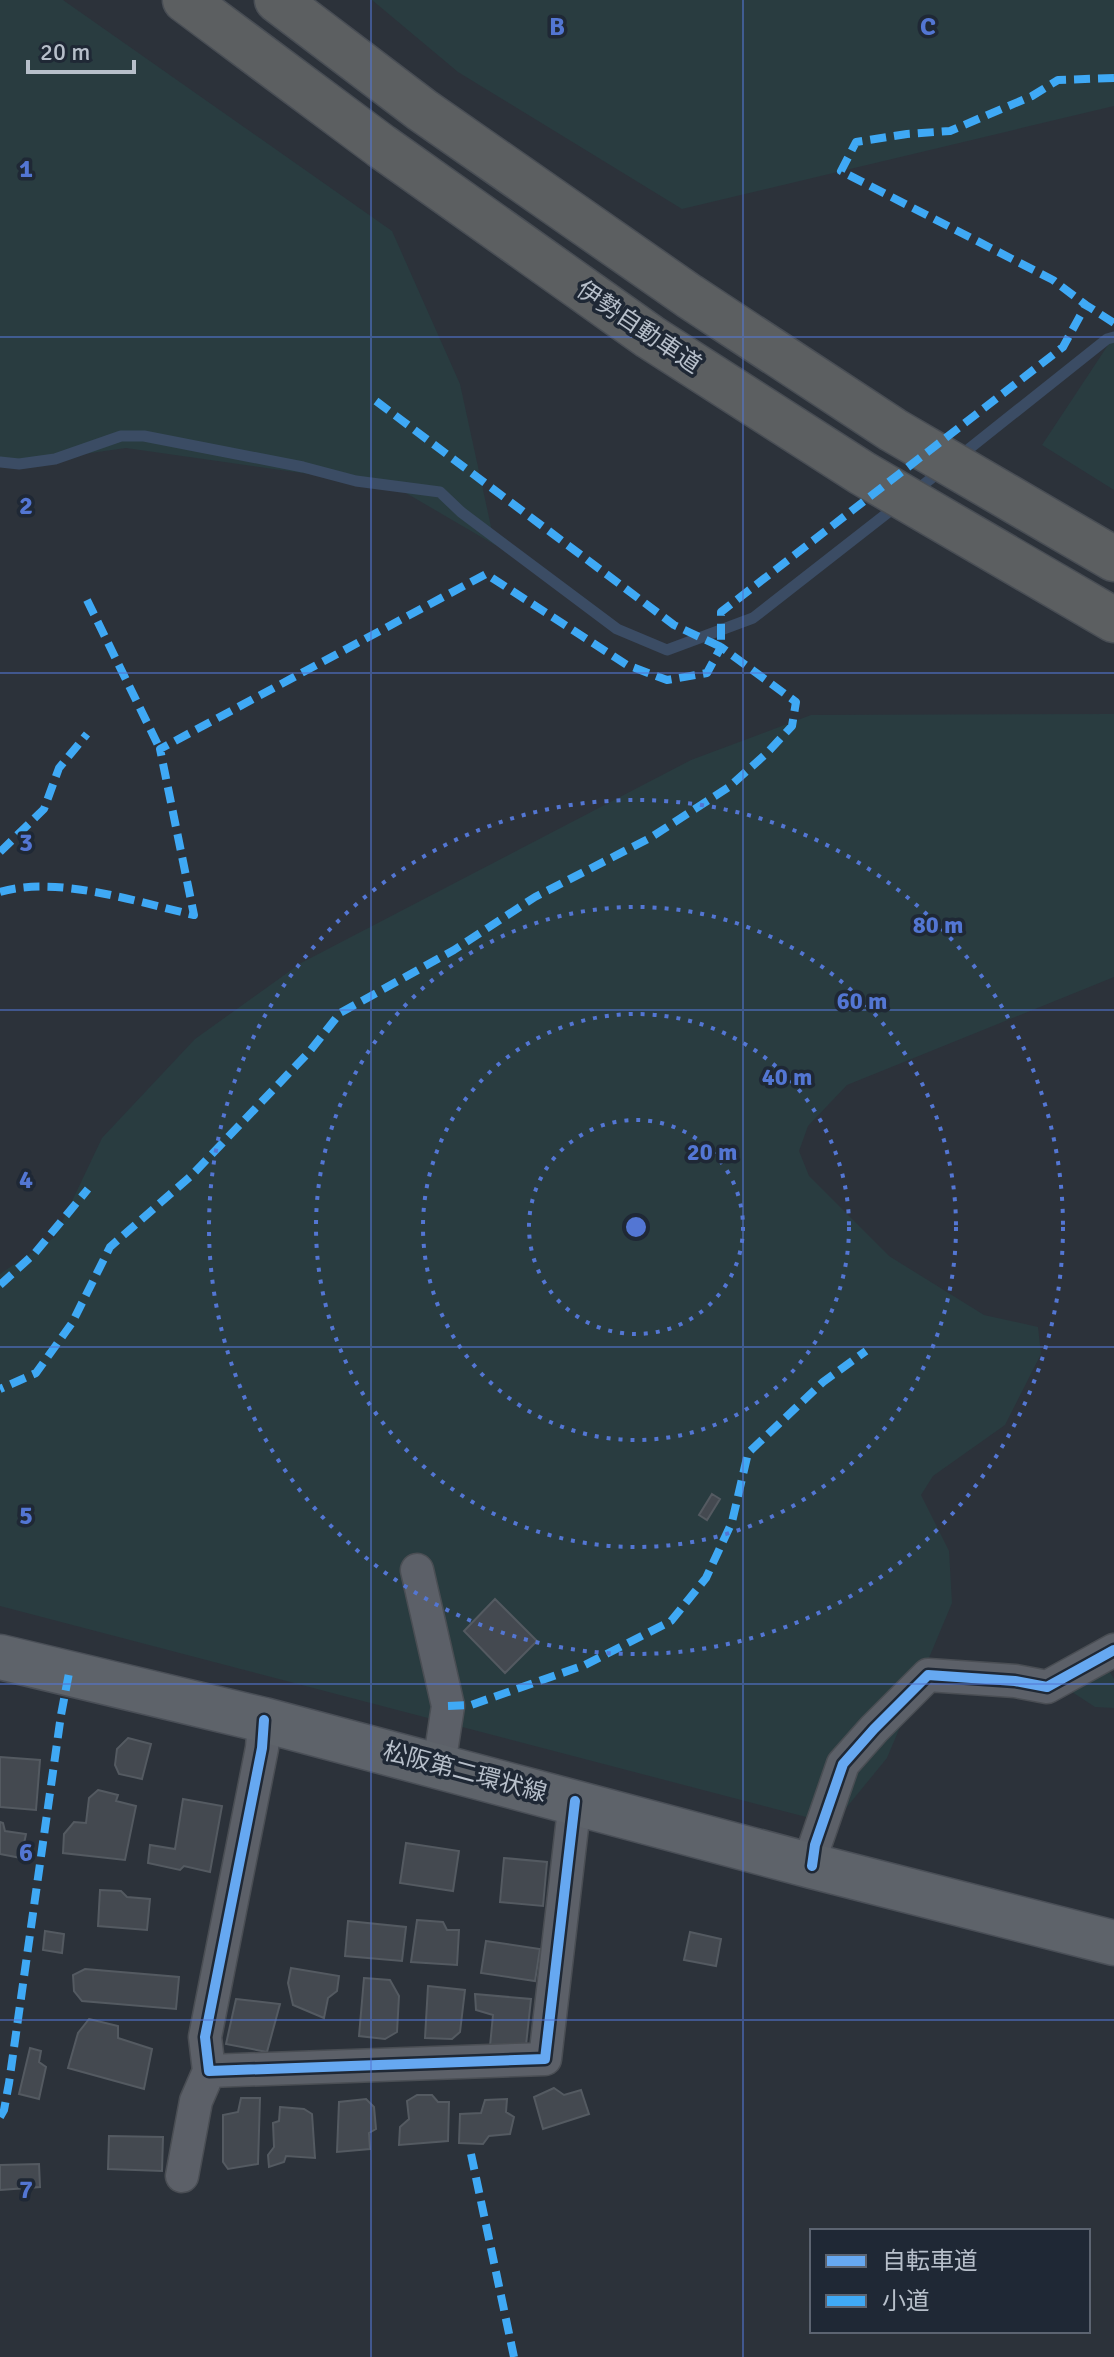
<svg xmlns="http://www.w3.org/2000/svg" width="1114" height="2357" font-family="Signika,'Noto Sans JP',sans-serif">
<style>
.green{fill:#293c40}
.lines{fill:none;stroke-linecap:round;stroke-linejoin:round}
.stream{stroke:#3b4c64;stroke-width:11}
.building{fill:#444950;stroke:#545a61;stroke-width:2}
.street-casing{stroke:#4a4e54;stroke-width:35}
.primary-casing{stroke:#4a4f57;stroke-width:47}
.highway-casing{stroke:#494e55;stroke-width:47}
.street{stroke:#5c6068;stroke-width:32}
.primary{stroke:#5e636a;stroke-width:44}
.highway{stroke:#5c5f61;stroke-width:44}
.quiet{stroke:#3fa9f5;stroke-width:8;stroke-dasharray:16 8;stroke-linecap:butt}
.cycleway-casing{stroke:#1f2835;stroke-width:15}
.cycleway{stroke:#66a8f1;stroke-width:10}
.grid{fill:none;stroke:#5376d3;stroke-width:2;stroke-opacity:0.55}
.ring{fill:none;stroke:#5376d3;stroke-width:4;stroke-dasharray:4 8}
.labels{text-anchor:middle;stroke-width:7;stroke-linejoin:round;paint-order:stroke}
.street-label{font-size:24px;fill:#b7bfca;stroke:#1f2835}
.grid-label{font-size:26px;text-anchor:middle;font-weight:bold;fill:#5376d3;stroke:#1f2835;stroke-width:7;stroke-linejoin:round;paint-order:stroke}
.centre{fill:#5376d3;stroke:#1f2835;stroke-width:4}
.ring-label{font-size:24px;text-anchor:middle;font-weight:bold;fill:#5376d3;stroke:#1f2835;stroke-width:7;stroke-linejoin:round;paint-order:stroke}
</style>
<rect width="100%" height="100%" fill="#2c323a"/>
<!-- green -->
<path class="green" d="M0,0h63l329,231 68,153 35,161 -101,-59 -268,-38 -126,18z
M372,0h742v106l-432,103 -224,-137z
M1114,336v154l-72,-45z
M1114,714v263l-267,108 -39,41 -9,25 10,25 80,80 95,59 54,12 3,27 -36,71 -72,51 -12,19 28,56 3,52 -65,155 -54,66 -833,-218v-332l55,-37 47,-99 93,-99 106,-76 390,-203 120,-45z
M1095,1647l19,32v29l-19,-1 -49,-32z"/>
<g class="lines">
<!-- stream -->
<path class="stream" d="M960,456l147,-117 7,-2
M0,462l19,2 36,-5 66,-23h23l159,31 53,14 84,11 21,20 156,117 50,21 86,-32 146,-114
M913,493l30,-24"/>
</g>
<!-- building -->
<path class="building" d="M712,1494l8,5 -13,21 -8,-5z
M495,1599l42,42 -32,32 -41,-42z
M128,1738l23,6 -9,35 -23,-5 -4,-9 2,-16z
M0,1757l40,3 -4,50 -36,-3z
M98,1790l20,5 -2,6 20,5 -11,54 -62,-7 1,-19 10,-12 12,1 3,-25z
M183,1799l39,7 -12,66 -26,-6 -4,4 -32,-7 2,-18 25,4z
M0,1822l3,1 2,8 21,3 -5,24 -21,-4z
M406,1843l53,8 -6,40 -53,-8z
M504,1858l43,4 -4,44 -43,-4z
M100,1890l21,1 6,6 23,2 -3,31 -49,-4z
M417,1920l26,2 4,8h12l-2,35 -46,-3z
M348,1921l58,6 -4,34 -57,-5z
M45,1931l19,3 -2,19 -19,-3z
M690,1932l31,7 -5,27 -32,-6z
M486,1941l54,8 -5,32 -54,-8z
M291,1968l48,8 -2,15 -9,7 -4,20 -31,-13 -5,-22z
M85,1969l94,8 -3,32 -94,-8 -8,-10 -1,-16z
M364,1978l26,2 9,16 -2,36 -12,7 -26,-3z
M428,1986l37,4 -5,42 -8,7 -27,-1z
M475,1994l56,5 -5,46 -36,1 3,-31 -17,-5z
M236,1999l44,5 -13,48 -41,-8z
M89,2019l29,7v12l34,11 -8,40 -76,-21 10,-35z
M30,2048l11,3 -2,11 7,5 -7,32 -20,-5z
M554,2088l10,7 17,-5 8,24 -46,15 -9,-32z
M417,2095h15l6,7h11l-1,39 -49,4 1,-18 9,-8 -2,-18z
M241,2098h19l-2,66 -30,5 -5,-7v-47l15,-3z
M366,2099l8,8 2,22 -7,4 1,16 -33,3 2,-50z
M507,2099l-1,13 8,5 -4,17 -21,2 -6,8 -24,-1 1,-29 21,-1 4,-13z
M280,2107l24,2 8,5 3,44 -29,-2 -2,6 -15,5 -1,-12 6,-8 -1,-24 6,-2z
M109,2136l54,1 -1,34 -54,-2z
M39,2164l1,23 -40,3v-25z"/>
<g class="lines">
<defs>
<path id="street" d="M417,1570l31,136 -9,59
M264,1720l-2,28 -57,289 4,34 336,-12 30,-258
M812,1866l3,-21 28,-81 31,-35 54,-54 87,6 32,6 67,-37
M182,2176l14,-75 13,-30"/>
<path id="primary" d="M0,1657l264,63 548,146 302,77"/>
<path id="highway" d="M185,0l196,146 269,191 212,136 252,147
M277,0l145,110 267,186 204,134 221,129"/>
</defs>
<!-- street casing -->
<use href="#street" class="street-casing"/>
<!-- primary casing -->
<use href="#primary" class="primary-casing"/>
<!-- highway casing -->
<use href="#highway" class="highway-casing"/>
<!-- street -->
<use href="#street" class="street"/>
<!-- primary -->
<use href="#primary" class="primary"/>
<!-- highway -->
<use href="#highway" class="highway"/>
<!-- quiet -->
<path class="quiet" d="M1114,78l-56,2 -26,16 -82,35 -43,3 -51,8 -15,29 212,109 33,25 28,18
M376,401l298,224 47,22v-35l342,-265 23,-42
M87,600l73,149
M0,852l44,-43 15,-41 28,-34
M0,892c56,-17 137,10 194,23l-34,-166 326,-175 141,91 40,15 40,-7 14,-26 75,55 -4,24 -25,27 -38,34 -79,51 -115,59 -81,53 -114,63 -30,38 -118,124 -82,72 -38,76 -36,50 -36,16
M0,1285l35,-32 53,-64
M448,1706l23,-1 114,-40 86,-44 35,-43 26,-56 16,-69 75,-71 43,-31
M0,2117l4,-7 5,-27 52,-368 8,-42
M471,2154l43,203"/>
<defs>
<path id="cycleway" d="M264,1720l-2,28 -57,289 4,34 336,-12 30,-258
M812,1866l3,-21 28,-81 31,-35 54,-54 87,6 32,6 67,-37"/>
</defs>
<!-- cycleway casing -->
<use href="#cycleway" class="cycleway-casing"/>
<!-- cycleway -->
<use href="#cycleway" class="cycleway"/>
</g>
<!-- grid -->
<path class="grid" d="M371,0v2357M743,0v2357M0,337h1114M0,673h1114M0,1010h1114M0,1347h1114M0,1684h1114M0,2020h1114"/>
<!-- distance rings -->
<g class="ring">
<circle cx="636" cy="1227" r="107"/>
<circle cx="636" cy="1227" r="213"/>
<circle cx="636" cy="1227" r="320"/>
<circle cx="636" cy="1227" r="427"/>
</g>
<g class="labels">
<!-- street labels -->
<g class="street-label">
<text transform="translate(639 327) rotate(34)" y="8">伊勢自動車道</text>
<text transform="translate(465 1772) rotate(15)" y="8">松阪第二環状線</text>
</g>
</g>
<g class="grid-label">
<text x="557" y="35">B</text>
<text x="928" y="35">C</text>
<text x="26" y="177">1</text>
<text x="26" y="514">2</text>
<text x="26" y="851">3</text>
<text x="26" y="1188">4</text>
<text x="26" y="1524">5</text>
<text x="26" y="1861">6</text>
<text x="26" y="2198">7</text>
</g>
<circle cx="636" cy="1227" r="12" class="centre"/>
<g class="ring-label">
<text x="938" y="933">80 m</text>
<text x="862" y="1009">60 m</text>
<text x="787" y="1085">40 m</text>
<text x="712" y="1160">20 m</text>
</g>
<!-- legend -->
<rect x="810" y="2229" width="280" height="104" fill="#1f2835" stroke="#5c6471" stroke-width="2"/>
<rect x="826" y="2255" width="40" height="12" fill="#66a8f1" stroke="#5c6471" stroke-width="2"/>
<text x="882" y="2269" font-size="24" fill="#b7bfca">自転車道</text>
<rect x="826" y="2295" width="40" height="12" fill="#3fa9f5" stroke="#5c6471" stroke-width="2"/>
<text x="882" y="2309" font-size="24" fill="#b7bfca">小道</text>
<!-- scale -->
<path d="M28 60v12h106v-12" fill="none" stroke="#b7bfca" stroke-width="4"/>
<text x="40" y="60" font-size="24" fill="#b7bfca" stroke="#1f2835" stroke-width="6" paint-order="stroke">20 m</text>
</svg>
